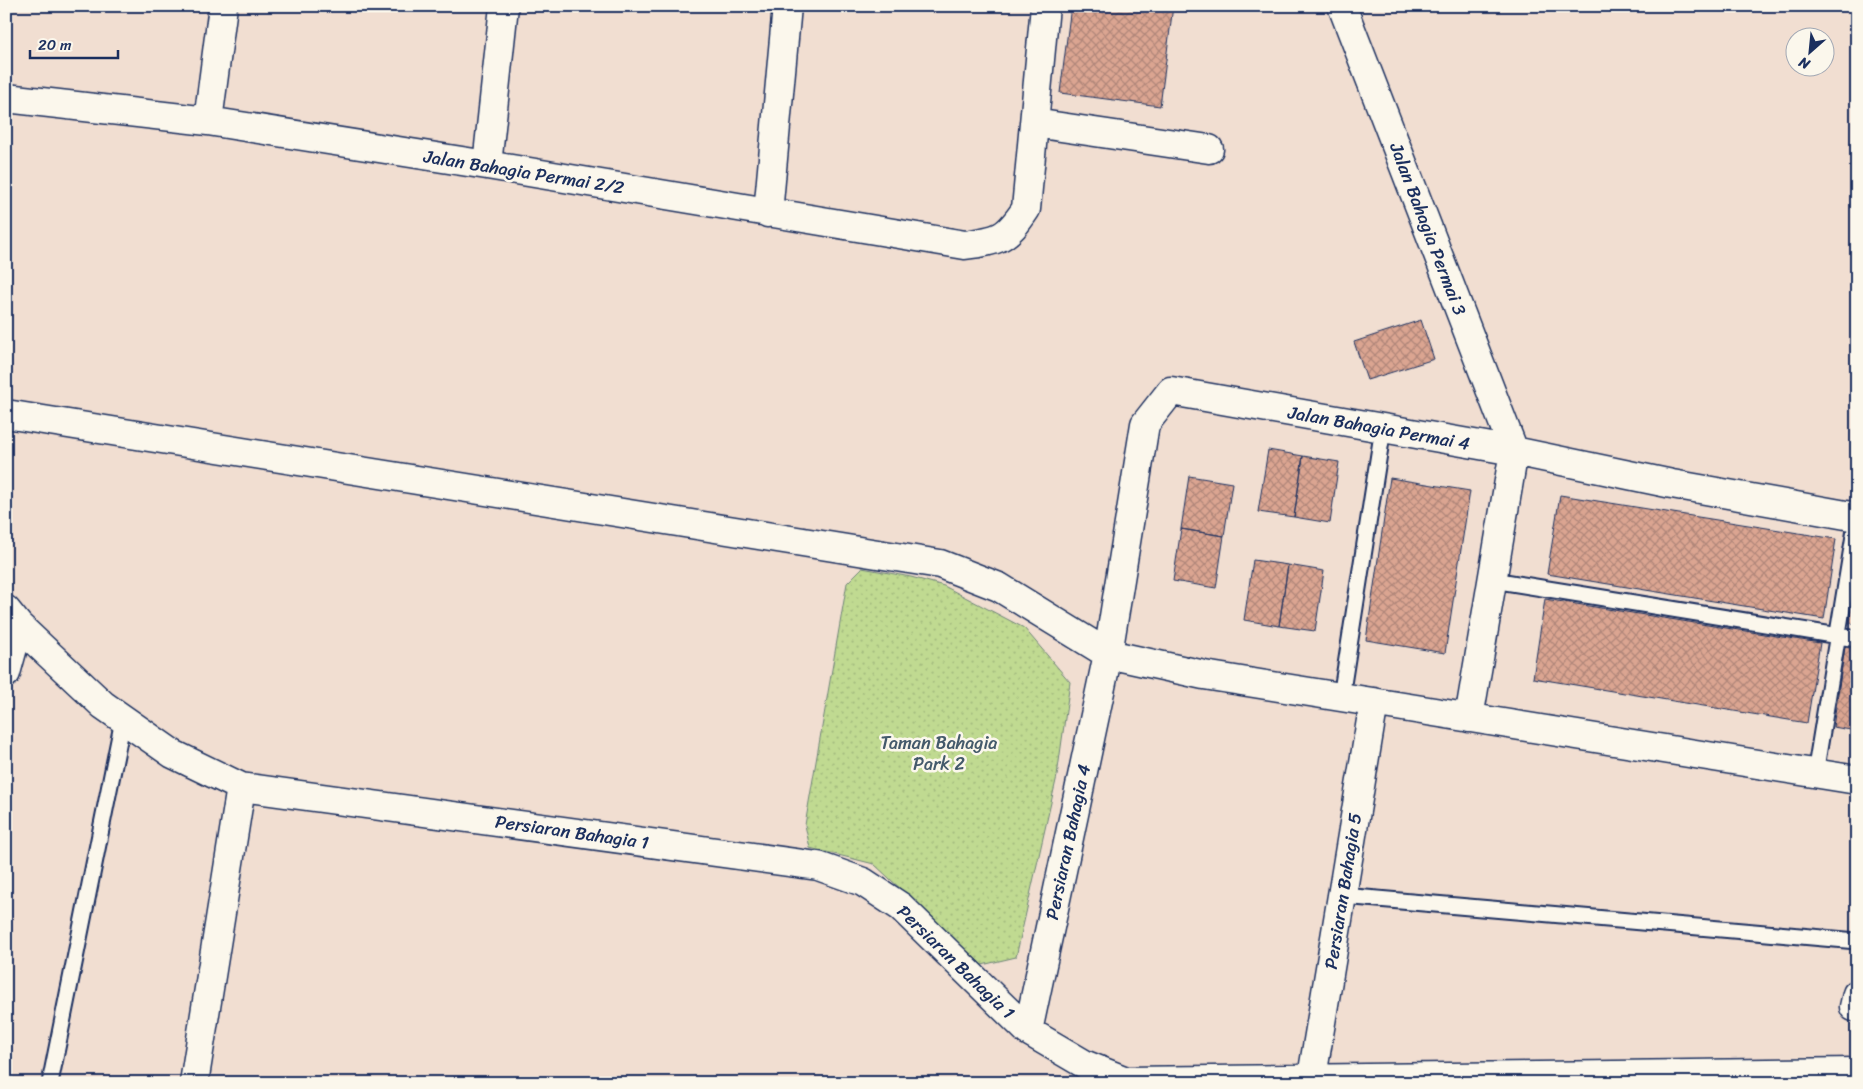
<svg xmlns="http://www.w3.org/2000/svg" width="1863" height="1089" font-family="Sriracha,sans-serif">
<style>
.park{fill:url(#park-dots);stroke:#6e8478}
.building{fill:url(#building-cross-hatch);stroke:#1b2f5e}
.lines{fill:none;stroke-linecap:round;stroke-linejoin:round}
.service-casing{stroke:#1b2f5e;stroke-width:19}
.minor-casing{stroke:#1b2f5e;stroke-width:31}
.service{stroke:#fbf7ec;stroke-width:15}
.minor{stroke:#fbf7ec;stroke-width:28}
.labels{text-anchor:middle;stroke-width:5;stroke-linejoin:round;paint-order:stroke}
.street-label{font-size:18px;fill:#1b2f5e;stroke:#fbf7ec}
.park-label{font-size:18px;fill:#445a6b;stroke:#fbf7ec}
</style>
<defs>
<pattern id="park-dots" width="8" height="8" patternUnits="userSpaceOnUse" patternTransform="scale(1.25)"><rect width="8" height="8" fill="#c0da91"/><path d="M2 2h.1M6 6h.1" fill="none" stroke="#a4bb7f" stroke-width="1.8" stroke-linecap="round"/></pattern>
<pattern id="building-cross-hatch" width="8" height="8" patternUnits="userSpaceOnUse" patternTransform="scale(1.25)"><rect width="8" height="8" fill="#dba591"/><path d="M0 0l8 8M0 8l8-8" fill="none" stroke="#b1877a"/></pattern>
</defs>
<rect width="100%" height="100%" fill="#f1ded1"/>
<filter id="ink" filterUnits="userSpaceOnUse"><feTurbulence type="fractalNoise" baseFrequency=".02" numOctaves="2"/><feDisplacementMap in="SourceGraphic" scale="10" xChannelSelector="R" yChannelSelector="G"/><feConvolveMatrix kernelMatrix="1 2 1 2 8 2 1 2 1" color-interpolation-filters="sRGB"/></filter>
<g filter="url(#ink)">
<!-- park -->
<path class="park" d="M862,568l49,9 33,9 80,42 46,54 -13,94 -41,181 -34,8 -108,-101 -64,-16 -5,-23 42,-242z"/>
<!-- building -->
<path class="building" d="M1071,6h102l-13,100 -100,-13z
M1421,320l13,39 -67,21 -13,-38z
M1268,450l35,6 -9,61 -36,-5z
M1303,456l36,6 -9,61 -36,-6z
M1189,476l43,7 -8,53 -43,-7z
M1390,478l80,13 -25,162 -79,-13z
M1560,495l276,44 -12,80 -277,-45z
M1181,529l43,7 -8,52 -43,-7z
M1253,560l35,5 -9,61 -35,-6z
M1288,565l36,6 -9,60 -36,-5z
M1857,574v50l-8,-1z
M1545,599l275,44 -13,80 -274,-45z
M1845,647l12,2v82l-24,-4z"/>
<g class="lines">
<defs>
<path id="service" d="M1493,580l364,59
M1341,697l42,-269
M1815,774l42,-257
M1343,896l514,45
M50,1083l73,-363"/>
<path id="minor" d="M1342,6l172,445 -45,267
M6,98l202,23 279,44 478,80c35,-5 41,-6 61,-36l19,-203
M208,121l15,-115
M1034,123l175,26
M487,165l17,-159
M768,213l19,-207
M6,414l934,150 59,23 109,67 96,21 653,105
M6,610l13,16 84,79 70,49 68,33 577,79 45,16 38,25 127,124 58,34 40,16 731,-9
M6,673l13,-47
M1854,1007l3,-13
M1028,1031l80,-377 37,-230 26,-33 343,60 158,33 185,33
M194,1083l47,-296
M1311,1083l63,-381"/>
</defs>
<!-- service casing -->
<use href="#service" class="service-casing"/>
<!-- minor casing -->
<use href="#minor" class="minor-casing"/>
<!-- service -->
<use href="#service" class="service"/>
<!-- minor -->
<use href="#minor" class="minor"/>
</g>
</g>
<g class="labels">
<!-- street labels -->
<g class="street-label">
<text transform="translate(524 172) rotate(9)" y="6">Jalan Bahagia Permai 2/2</text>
<text transform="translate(1428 229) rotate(69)" y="6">Jalan Bahagia Permai 3</text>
<text transform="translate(1379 428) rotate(10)" y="6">Jalan Bahagia Permai 4</text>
<text transform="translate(572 832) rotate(8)" y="6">Persiaran Bahagia 1</text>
<text transform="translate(1068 842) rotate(-78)" y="6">Persiaran Bahagia 4</text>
<text transform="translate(1343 891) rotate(-81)" y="6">Persiaran Bahagia 5</text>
<text transform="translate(956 962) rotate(44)" y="6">Persiaran Bahagia 1</text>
</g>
<!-- park labels -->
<g class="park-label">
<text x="939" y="749">Taman Bahagia<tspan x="939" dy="21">Park 2</tspan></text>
</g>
</g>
<!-- margin -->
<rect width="1863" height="1089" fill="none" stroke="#fbf7ec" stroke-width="25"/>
<rect x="12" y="12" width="1838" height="1064" fill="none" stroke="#1b2f5e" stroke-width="2" filter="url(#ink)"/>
<!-- north arrow -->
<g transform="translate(1810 52) rotate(207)"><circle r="24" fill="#fbf7ec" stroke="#a1a7b3"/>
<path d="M0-4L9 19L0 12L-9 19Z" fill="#1b2f5e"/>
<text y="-8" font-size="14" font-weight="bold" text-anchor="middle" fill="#1b2f5e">N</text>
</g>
<!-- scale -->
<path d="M30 50v8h88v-8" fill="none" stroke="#1b2f5e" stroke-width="2.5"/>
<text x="38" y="50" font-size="15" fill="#1b2f5e" stroke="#fbf7ec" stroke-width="4" paint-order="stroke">20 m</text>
</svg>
